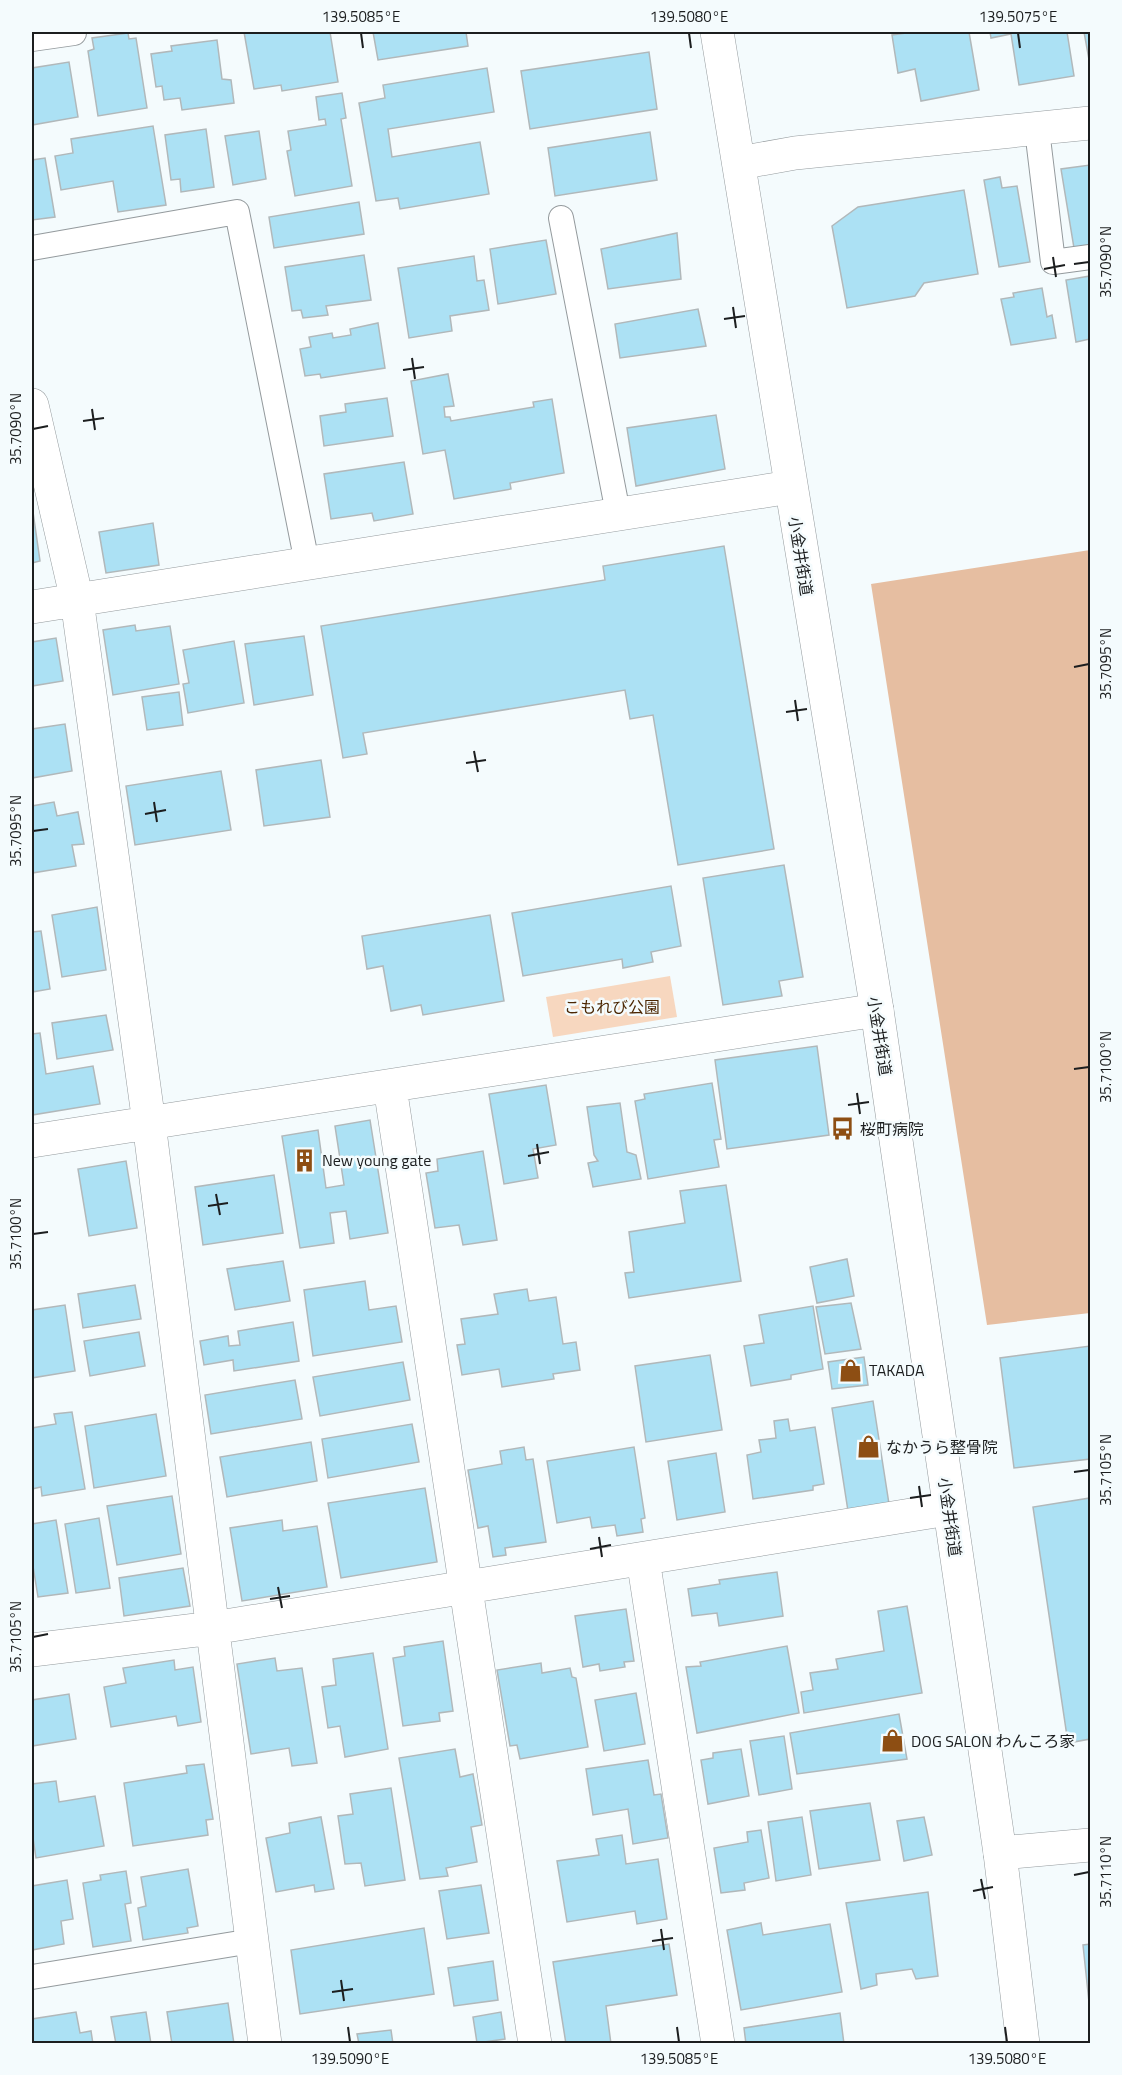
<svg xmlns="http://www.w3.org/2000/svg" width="1122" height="2075" font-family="'Titillium Web','Noto Sans JP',sans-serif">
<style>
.green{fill:#f7d7bf}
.forest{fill:#e6bea1}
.building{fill:#ace1f4;stroke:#b1b8ba;stroke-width:1.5}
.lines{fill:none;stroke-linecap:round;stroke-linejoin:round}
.service-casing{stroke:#949a9d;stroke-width:26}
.minor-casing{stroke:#949a9d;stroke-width:34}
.primary-casing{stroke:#949a9d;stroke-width:34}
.service{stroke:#fff;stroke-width:24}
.minor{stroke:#fff;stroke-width:33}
.primary{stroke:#fff;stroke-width:33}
.ticks{fill:none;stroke:#1c1e1f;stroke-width:2}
.labels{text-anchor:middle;stroke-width:5;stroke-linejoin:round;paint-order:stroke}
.street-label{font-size:16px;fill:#1c1e1f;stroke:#f4fbfd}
.park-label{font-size:16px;fill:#4c2703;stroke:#f4fbfd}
.poi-label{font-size:16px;fill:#1c1e1f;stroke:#f4fbfd;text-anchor:start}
.neatline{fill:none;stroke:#1c1e1f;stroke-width:2}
.ticks-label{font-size:15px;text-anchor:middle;fill:#1c1e1f}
</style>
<rect width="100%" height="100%" fill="#f4fbfd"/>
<!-- green -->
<path class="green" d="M670,976l7,41 -124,20 -7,-40z"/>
<!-- forest -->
<path class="forest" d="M1090,550v763l-103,12 -116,-741z"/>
<!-- building -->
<path class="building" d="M244,32h86l8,50 -56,9 -1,-6 -27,4z
M373,32h93l2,14 -90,14z
M913,32h56l10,58 -58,11 -6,-32 -17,4 -6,-38z
M990,32h77l7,44 -55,9 -8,-51 -20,4z
M1084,32h6v33z
M128,33l1,6 7,-1 11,70 -49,8 -10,-65 6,-2 -2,-11z
M217,40l5,39 9,1 3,23 -52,7 -2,-12 -16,2 -2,-14 -6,1 -5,-33 21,-3 -1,-5z
M649,52l8,57 -127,20 -9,-58z
M69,62l9,55 -46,8v-57z
M487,68l7,44 -106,17 4,28 88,-15 9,52 -89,15 -2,-11 -22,3 -17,-98 26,-5 -2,-13z
M342,93l4,25 -5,1 11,67 -57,10 -8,-45 4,-1 -3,-19 38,-6 -1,-6 -6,1 -3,-23z
M153,126l13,79 -48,7 -5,-31 -52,9 -6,-34 18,-3 -2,-14z
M206,129l8,58 -33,5 -1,-13 -9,1 -6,-45z
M259,131l7,48 -33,6 -8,-49z
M650,132l7,48 -102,16 -7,-48z
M45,158l10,59 -23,3v-60z
M1090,165v80l-16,3 -13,-79z
M1000,177l2,11 15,-2 13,76 -31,5 -15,-87z
M964,190l14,84 -54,9 -9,13 -68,12 -15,-82 26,-19z
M359,202l5,32 -90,14 -5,-31z
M677,233l4,46 -73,10 -7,-40z
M546,240l10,54 -58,10 -8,-55z
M364,255l7,45 -45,6 2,9 -25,3 -2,-8 -9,1 -7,-44z
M474,256l3,25 7,-1 5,30 -39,6 2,15 -43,7 -11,-70z
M1090,276v63l-14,3 -10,-62z
M1042,288l5,29 5,-2 4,23 -45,7 -10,-46 13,-2 -1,-4z
M698,309l8,37 -86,12 -5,-34z
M378,323l7,45 -64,10 -1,-4 -15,2 -5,-27 11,-2 -2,-10 23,-4 1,5 18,-3 -1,-6z
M448,374l6,32 -10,1 1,10h5l1,4 83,-14 -1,-5 19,-3 12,74 -54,10 1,6 -57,10 -9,-49 -22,4 -12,-73z
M387,398l6,38 -69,10 -4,-30 26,-4 -1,-8z
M716,415l9,54 -89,17 -9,-58z
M404,462l9,52 -39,7 -2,-8 -41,6 -7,-45z
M32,505l8,56 -8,2z
M153,523l6,42 -53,8 -7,-41z
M724,546l50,303 -96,16 -25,-150 -23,4 -5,-29 -262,43 4,21 -24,4 -22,-132 284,-46 -2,-14z
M135,625l1,6 34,-5 9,58 -66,11 -10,-65z
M304,636l9,59 -59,10 -9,-61z
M56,638l7,43 -31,5v-44z
M234,641l10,62 -56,10 -5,-29 6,-1 -6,-33z
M179,692l4,33 -36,5 -5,-33z
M65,724l7,47 -40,7v-49z
M321,760l9,57 -66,9 -8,-56z
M221,771l10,59 -96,15 -9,-59z
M54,802l3,14 21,-4 6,32 -12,1 4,21 -44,7v-67z
M784,865l19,112 -24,4 3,15 -59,9 -20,-127z
M671,886l10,60 -30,6 2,10 -30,6 -1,-9 -99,17 -11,-63z
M97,907l9,63 -44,7 -10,-62z
M490,915l14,86 -81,14 -2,-10 -30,6 -8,-45 -16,3 -5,-33z
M41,931l9,58 -18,3v-60z
M106,1015l7,35 -56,9 -5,-36z
M40,1033l6,41 47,-8 7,38 -68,11v-81z
M817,1046l12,89 -102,14 -12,-89z
M712,1083l9,56 -7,1 5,27 -71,12 -13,-78 10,-2 -1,-5z
M546,1085l10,60 -23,4 5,29 -34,6 -15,-90z
M620,1103l7,49 9,3 5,24 -48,8 -5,-24 10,-2 -4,-6 -7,-48z
M370,1120l18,113 -38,6 -4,-28 -16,2 4,30 -34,5 -18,-112 36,-6 8,58 18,-3 -9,-59z
M483,1151l14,89 -34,5 -4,-20 -24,3 -9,-55 12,-2 -1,-12z
M126,1161l11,67 -48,8 -11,-67z
M274,1175l9,58 -80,12 -8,-58z
M726,1185l15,96 -112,17 -4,-25 9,-1 -5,-40 56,-9 -5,-32z
M847,1259l7,37 -37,7 -7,-36z
M283,1261l7,40 -55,9 -8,-41z
M365,1281l4,29 27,-4 6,36 -89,14 -9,-66z
M135,1285l6,34 -58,9 -5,-34z
M527,1289l2,12 27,-4 7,47 13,-2 4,28 -27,4 1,5 -52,8 -3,-18 -37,6 -5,-30 8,-1 -4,-25 37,-5 -4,-20z
M851,1303l10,46 -36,5 -9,-47z
M65,1305l10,66 -43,7v8v-76z
M813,1306l10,63 -32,6v4l-40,7 -7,-40 20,-3 -5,-28z
M293,1322l6,39 -65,10 -1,-11 -29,5 -4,-24 28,-5 1,10 11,-1 -2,-14z
M139,1332l6,34 -55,10 -6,-35z
M1090,1346v113l-76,9 -14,-110z
M710,1355l12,75 -76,12 -11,-76z
M864,1357l4,28 -36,4 -4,-27z
M403,1362l7,38 -90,16 -7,-39z
M295,1380l7,39 -91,15 -6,-39z
M873,1401l16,103 -41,7 -16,-103z
M72,1412l13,77 -43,7 -1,-9 -9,2v-61l24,-4 -2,-10z
M156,1414l10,62 -72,12 -9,-62z
M788,1419l2,12 25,-4 9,57 -11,2v4l-60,9 -6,-44 14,-3 -2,-12 17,-2 -2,-17z
M412,1424l7,38 -91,16 -6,-39z
M311,1442l6,39 -90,16 -7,-40z
M524,1447l2,13 7,-1 13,83 -41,6 1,7 -13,2 -5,-31 -10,2 -10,-58 34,-6 -2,-13z
M634,1447l11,71 -4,1 2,13 -26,4 -2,-11 -23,3 -2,-11 -33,6 -10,-62z
M716,1453l9,59 -48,8 -9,-59z
M425,1488l12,74 -96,16 -13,-75z
M172,1496l9,58 -64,11 -10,-59z
M1090,1498v241l-22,4 -35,-236z
M99,1518l11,70 -34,5 -11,-69z
M56,1520l12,73 -30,4 -6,-37v-36z
M282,1520l1,11 34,-5 10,61 -85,14 -12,-73z
M183,1568l7,38 -66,10 -5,-38z
M777,1572l6,44 -64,10 -2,-13 -25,3 -4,-27 32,-5 -1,-4z
M907,1606l15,87 -118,20 -3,-21 12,-2 -3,-17 28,-4 -2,-10 48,-8 -6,-40z
M626,1609l8,52 -10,1 1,5 -25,4 -1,-7 -16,3 -8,-51z
M443,1641l10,70 -14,2 1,8 -37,5 -10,-68 12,-2 -1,-9z
M787,1646l12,67 -102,20 -11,-66 15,-1 -1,-4z
M373,1653l15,96 -43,8 -5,-31 -12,2 -6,-41 14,-2 -3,-26z
M275,1658l2,13 25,-3 15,95 -25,3 -3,-18 -38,6 -14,-90z
M174,1660l1,10 18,-3 8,55 -23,4 -2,-10 -65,11 -7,-40 22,-4 -3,-15z
M541,1663l1,10 28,-5 2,9 4,1 12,69 -68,12 -3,-14 -7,1 -13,-76z
M636,1693l9,51 -41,7 -9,-51z
M69,1694l7,45 -44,7v-46z
M899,1714l8,45 -110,15 -7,-41z
M784,1736l8,53 -33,6 -9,-54z
M455,1749l5,28 13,-3 9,51 -11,2 6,35 -31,6 2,8 -28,3 -21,-121z
M741,1749l8,47 -41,8 -7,-44 12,-2v-5z
M648,1760l6,35 7,-1 7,44 -35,6 -5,-35 -35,6 -7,-46z
M204,1764l9,55 -7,1 2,15 -75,11 -9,-63 63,-10 -1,-7z
M56,1781l3,21 36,-6 9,50 -68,12 -4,-27v-47z
M391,1788l14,92 -40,6 -4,-23 -16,1 -7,-48 15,-2 -3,-20z
M870,1803l10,57 -61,9 -9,-58z
M321,1817l13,72 -19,3 -1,-7 -38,7 -10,-54 24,-5 -1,-10z
M802,1817l9,58 -35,6 -8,-59z
M924,1817l8,38 -28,6 -7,-40z
M761,1830l8,48 -25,5 1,7 -24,3 -7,-45 34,-6 -1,-10z
M622,1835l4,29 32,-5 9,60 -30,5 -2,-13 -68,11 -10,-61 42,-6 -3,-16z
M188,1869l10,57 -11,2 1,5 -45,7 -5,-32 8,-2 -5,-29z
M126,1871l5,32 -6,1 6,37 -38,6 -10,-64 18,-3 -1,-5z
M67,1880l6,39 -12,2 3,23 -32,6v-64z
M481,1885l8,48 -42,6 -8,-48z
M928,1892l10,84 -22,3 -4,-10 -36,5 1,11 -16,4 -15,-86z
M761,1923l2,12 67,-11 12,68 -101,18 -14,-80z
M424,1928l10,66 -134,20 -9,-64z
M669,1944l8,51 -71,11 5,38h-45l-13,-82z
M1090,1944v68l-7,-67z
M493,1961l5,39 -44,6 -6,-38z
M228,2003l6,41h-62l-5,-32z
M76,2012l4,21 11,-2 2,13h-61v-25z
M146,2012l5,32h-35l-5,-27z
M501,2012l4,27 -28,4 -4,-26z
M840,2013l4,31h-98l-2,-16z
M391,2030l2,14h-34l-2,-10z"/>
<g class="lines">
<defs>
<path id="service" d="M32,39l42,-6
M1037,130l16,132 37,-5
M561,218l57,295
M32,248l205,-36 70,351
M32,1977l220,-36"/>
<path id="minor" d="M739,163l56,-10 295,-30
M32,405l45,195 72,523 116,921
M32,607l758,-120
M390,1087l145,957
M32,1141l845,-131
M643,1559l75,485
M32,1650l181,-22 735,-119
M1000,1853l90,-8"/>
<path id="primary" d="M717,32l160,978 123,843 23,191"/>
</defs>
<!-- service casing -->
<use href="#service" class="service-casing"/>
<!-- minor casing -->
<use href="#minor" class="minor-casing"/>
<!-- primary casing -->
<use href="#primary" class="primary-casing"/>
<!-- service -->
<use href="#service" class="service"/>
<!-- minor -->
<use href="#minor" class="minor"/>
<!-- primary -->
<use href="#primary" class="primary"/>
</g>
<!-- ticks -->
<path class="ticks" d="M361,33l2,15M689,33l2,15M1018,33l2,15M1053,257l3,20M1074,264l15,-2M1044,269l21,-4M733,307l3,21M724,319l21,-3M412,358l3,21M403,370l21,-3M92,409l3,21M83,421l21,-3M33,429l15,-3M1074,667l15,-3M795,700l3,21M786,712l21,-3M474,751l4,21M466,763l20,-3M154,802l3,20M145,814l21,-4M33,831l15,-2M1074,1069l15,-2M857,1093l3,21M848,1105l21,-3M537,1144l3,20M528,1156l21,-4M216,1194l4,21M208,1206l20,-3M33,1234l15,-2M1074,1472l15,-2M919,1486l3,21M910,1498l21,-3M599,1537l3,20M590,1549l21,-4M278,1587l4,21M270,1599l20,-3M33,1637l15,-3M1074,1875l15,-3M981,1879l4,20M973,1891l20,-4M661,1929l3,21M652,1941l21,-3M341,1980l3,21M332,1992l21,-3M348,2027l2,15M677,2027l2,15M1005,2027l2,15"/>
<!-- icons -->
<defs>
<symbol id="bus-bare" viewBox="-9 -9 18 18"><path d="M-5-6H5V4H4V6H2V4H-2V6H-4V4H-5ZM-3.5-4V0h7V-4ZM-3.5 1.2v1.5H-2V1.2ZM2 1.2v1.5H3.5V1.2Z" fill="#8d4e13" stroke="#f4fbfd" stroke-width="2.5" paint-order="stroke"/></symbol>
<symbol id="building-bare" viewBox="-9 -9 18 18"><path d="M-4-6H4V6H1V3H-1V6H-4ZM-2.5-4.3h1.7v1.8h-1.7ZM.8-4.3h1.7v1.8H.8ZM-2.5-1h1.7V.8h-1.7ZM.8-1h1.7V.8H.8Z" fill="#8d4e13" stroke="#f4fbfd" stroke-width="2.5" paint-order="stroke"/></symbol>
<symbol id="shop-bare" viewBox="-9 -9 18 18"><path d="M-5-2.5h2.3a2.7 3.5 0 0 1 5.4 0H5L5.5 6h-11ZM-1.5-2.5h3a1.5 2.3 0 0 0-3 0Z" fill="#8d4e13" stroke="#f4fbfd" stroke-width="2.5" paint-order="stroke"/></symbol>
</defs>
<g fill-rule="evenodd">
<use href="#bus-bare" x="826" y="1112" width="33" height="33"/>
<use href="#building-bare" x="288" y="1144" width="33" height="33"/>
<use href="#shop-bare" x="834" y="1354" width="33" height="33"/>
<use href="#shop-bare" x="852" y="1430" width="33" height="33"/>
<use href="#shop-bare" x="876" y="1724" width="33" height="33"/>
</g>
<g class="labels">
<!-- street labels -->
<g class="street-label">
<text transform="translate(801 556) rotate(81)" y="6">小金井街道</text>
<text transform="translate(880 1036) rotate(81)" y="6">小金井街道</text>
<text transform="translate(950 1517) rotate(82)" y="6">小金井街道</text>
</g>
<!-- park labels -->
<g class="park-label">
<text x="612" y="1013">こもれび公園</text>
</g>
<!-- poi labels -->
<g class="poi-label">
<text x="860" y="1135">桜町病院</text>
<text x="322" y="1166">New young gate</text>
<text x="869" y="1376">TAKADA</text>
<text x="886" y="1453">なかうら整骨院</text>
<text x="911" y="1747">DOG SALON わんころ家</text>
</g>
</g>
<!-- border -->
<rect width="1122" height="2075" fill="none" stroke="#f4fbfd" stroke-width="66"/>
<rect x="33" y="33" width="1056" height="2009" class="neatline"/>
<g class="ticks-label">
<text x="361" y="22">139.5085°E</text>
<text x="689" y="22">139.5080°E</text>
<text x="1018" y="22">139.5075°E</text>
<text transform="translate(1106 262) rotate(-90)" y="5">35.7090°N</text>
<text transform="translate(16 429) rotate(-90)" y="5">35.7090°N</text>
<text transform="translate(1106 664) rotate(-90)" y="5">35.7095°N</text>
<text transform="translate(16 831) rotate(-90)" y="5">35.7095°N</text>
<text transform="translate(1106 1067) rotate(-90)" y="5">35.7100°N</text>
<text transform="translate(16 1234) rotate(-90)" y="5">35.7100°N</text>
<text transform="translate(1106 1470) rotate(-90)" y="5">35.7105°N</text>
<text transform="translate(16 1637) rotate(-90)" y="5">35.7105°N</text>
<text transform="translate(1106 1872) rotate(-90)" y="5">35.7110°N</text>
<text x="350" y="2064">139.5090°E</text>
<text x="679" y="2064">139.5085°E</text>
<text x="1007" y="2064">139.5080°E</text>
</g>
</svg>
